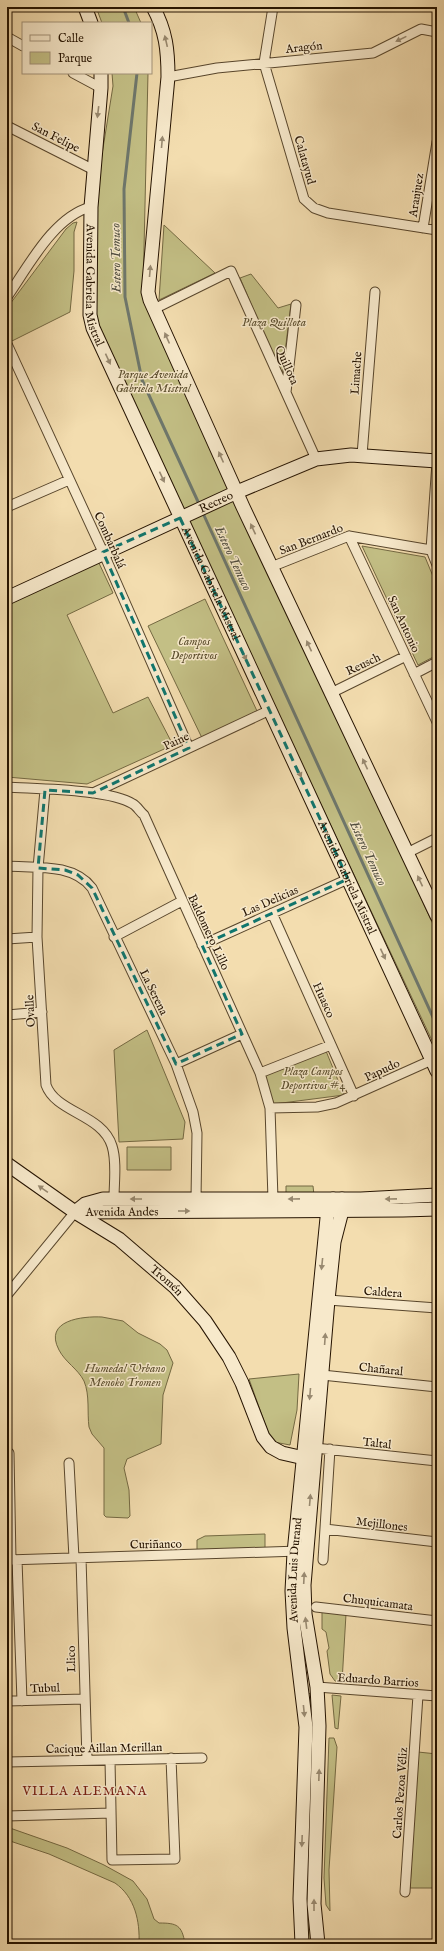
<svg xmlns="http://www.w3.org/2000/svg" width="444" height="1951" font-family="'IM FELL English',serif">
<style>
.green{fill:#c3bf85;stroke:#746942}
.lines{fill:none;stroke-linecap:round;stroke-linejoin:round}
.stream{stroke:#6e776c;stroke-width:3}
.street-casing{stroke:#58462c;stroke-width:11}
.secondary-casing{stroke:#251300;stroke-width:15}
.street{stroke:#f7e9cb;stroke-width:9}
.secondary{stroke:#f7e9cb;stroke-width:13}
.oneway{fill:#988970}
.marked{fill:none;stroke:#0f766e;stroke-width:3;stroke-dasharray:8 5;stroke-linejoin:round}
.labels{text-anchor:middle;stroke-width:3;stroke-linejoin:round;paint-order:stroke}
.street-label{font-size:12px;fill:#251300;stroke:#f7e9cb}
.park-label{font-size:12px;font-style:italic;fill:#5c4f2f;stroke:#f7e9cb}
.water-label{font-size:13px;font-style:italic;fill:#4f4d3f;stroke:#f7e9cb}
.neighbourhood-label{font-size:13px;letter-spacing:1px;fill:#7a1f14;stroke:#f7e9cb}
</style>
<rect width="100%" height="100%" fill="#f3ddaf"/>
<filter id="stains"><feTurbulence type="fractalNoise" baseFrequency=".005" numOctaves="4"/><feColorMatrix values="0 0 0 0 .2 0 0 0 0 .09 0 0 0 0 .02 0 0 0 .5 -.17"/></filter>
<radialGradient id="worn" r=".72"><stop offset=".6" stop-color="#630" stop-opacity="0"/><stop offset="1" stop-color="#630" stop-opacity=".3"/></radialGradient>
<!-- green -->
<path class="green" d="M96,7h38l7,16h-39z
M112,73h36l-5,220 294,640v118l-243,-516 -96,-212 -3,-11 1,-86 3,-53 14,-87z
M77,222l-3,10v39l-4,41 -58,29 -5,-11v-22l59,-79 7,-6z
M164,225l51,48 -56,27z
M251,274l27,34 13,-4 -9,72 -42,-98z
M362,546l63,11 12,29v69l-19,10z
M98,561l15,32 -46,22 46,98 35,-16 25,48 -86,39 -80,-7v-174z
M205,599l52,112 -55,27 -54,-112z
M147,1030l38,92 -2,17 -64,3 -5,-92z
M326,1051l18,44 -70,9 -11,-28z
M127,1147h44v23h-44z
M286,1186h27l1,9h-28z
M102,1317l21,4 15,12 22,11 7,6 6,13 -10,32 -2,49 -34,15 -3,9 5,22 1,26 -2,2 -22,-1 -2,-2v-67l-12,-14 -3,-7c-2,-14 1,-32 -5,-46 -6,-12 -19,-19 -25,-31 -16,-30 24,-34 43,-33z
M299,1374l-2,36 -7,35 -16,-3 -5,-7 -20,-56z
M265,1534v15l-68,1v-10l8,-4z
M322,1611l24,3 -4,68 -7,-1 -5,-7 -3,-23 2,-3 -3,-16 -4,-3z
M307,1691l6,6v247h-6l-2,-47z
M332,1695l9,1 -3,33 -3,-1z
M329,1738h5l3,9 -8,123 1,41 -4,-6 -2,-27z
M418,1752l19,2v134h-27z
M7,1827l60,21 37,17 29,16 14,18 7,20 5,4c18,0 23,2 26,21h-46c1,-23 -4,-47 -24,-61l-66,-29 -42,-14z"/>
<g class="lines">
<!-- stream -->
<path class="stream" d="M123,7l6,16
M137,73l-13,116 1,108 17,83 58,126
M202,511l235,515"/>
<defs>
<path id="street" d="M273,7l-9,56 40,136 10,9 14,5 109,17
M7,37l16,9
M73,73l28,15
M168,77l49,-9 156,-15 48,-24 16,3
M7,126l87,44
M423,228l14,-86
M7,297c21,-30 47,-81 84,-90
M154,309l77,-38 85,188
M7,344l96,208 86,196
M286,392l10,-87
M362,455l13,-163
M437,462l-6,88 6,15
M7,507l62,-27
M349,536l88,186
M271,567l78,-31 82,14
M414,674l23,-12
M331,693l75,-37
M7,787c30,2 103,2 126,17 4,2 7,8 11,11l116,258 10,35 3,91
M45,790l-7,78 -1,69 9,148c10,28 56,29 66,61 5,16 2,36 2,53
M93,793l177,-83
M407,853l30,-15
M7,866c28,2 66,-3 85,22l84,176 17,48 4,21 -1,66
M272,913l82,183
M114,937l68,-36
M7,939l30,-2
M202,945l146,-66
M7,1015l35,-3
M176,1064l66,-30
M260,1073l71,-28
M270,1108l47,-1 19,-4 96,-43
M7,1295l68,-83
M328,1300l109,8
M322,1375l115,12
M315,1448l122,13
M9,1453l2,107
M69,1463l5,95
M325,1529l112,13
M81,1558l6,202
M7,1560l292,-9
M17,1560l5,141
M323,1560l7,-111
M316,1607l121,14
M317,1687l120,9
M7,1701l77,-2
M110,1760l2,100 63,-1 -4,-101
M7,1762l195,-4
M7,1816l104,-3
M405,1892l13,-197"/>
<g id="secondary">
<path d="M85,7l6,16"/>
<path d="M153,7c13,24 15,43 15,70l-20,215 2,8 93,207 194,409"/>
<path id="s1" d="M101,73v15l-10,119 -1,108 3,13 344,743"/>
<path id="s2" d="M7,598l230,-106 79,-33 35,-4 86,6"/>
<path id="s3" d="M7,1164l68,48 44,27 56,48 30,34 24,36 13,26 21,54 8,10 11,6 22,5"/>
<path d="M75,1212l10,-8 18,-5h258l76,-4"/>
<path id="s4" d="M77,1212l326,-2 34,-1"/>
<path id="s5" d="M302,1944l-2,-45 6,-172 -12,-99 -2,-37 2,-38 33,-335 2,-12 4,-7"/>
<path d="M318,1944l-4,-40 5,-178 -2,-39 -12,-73 -1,-29 24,-285 6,-58 8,-31v-12"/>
</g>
</defs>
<!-- street casing -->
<use href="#street" class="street-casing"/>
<!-- secondary casing -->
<use href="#secondary" class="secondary-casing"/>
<!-- street -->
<use href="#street" class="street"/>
<!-- secondary -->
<use href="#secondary" class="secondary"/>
</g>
<!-- one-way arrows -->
<defs><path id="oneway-solid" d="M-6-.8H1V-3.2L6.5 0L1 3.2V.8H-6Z"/></defs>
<g class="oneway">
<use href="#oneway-solid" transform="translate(401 39) rotate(154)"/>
<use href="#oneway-solid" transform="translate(166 41) rotate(-103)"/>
<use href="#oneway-solid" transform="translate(98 112) rotate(97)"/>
<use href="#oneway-solid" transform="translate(162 142) rotate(-85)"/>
<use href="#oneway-solid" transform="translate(150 271) rotate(-85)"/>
<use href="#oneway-solid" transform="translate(167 338) rotate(-114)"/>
<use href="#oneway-solid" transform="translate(108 359) rotate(65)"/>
<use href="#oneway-solid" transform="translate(221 457) rotate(-114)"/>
<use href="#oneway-solid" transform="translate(162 477) rotate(65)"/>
<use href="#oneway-solid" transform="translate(253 529) rotate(-115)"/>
<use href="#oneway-solid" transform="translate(309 646) rotate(-115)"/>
<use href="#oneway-solid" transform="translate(244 655) rotate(65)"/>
<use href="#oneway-solid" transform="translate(365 764) rotate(-115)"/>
<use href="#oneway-solid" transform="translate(299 772) rotate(65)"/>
<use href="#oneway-solid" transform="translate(420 881) rotate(-115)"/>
<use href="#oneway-solid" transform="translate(383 954) rotate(65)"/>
<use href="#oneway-solid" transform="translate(43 1189) rotate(-145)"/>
<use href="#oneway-solid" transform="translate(136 1199) rotate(-180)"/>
<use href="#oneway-solid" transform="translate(294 1199) rotate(179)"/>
<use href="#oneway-solid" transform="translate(391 1199) rotate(179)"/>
<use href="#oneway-solid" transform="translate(184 1211)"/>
<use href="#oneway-solid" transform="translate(322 1264) rotate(96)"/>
<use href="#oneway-solid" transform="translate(325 1339) rotate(-86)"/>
<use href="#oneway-solid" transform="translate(310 1394) rotate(95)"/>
<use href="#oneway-solid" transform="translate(310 1500) rotate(-85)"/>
<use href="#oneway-solid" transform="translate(304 1578) rotate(-87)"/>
<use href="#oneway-solid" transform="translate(306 1623) rotate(-97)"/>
<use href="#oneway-solid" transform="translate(304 1711) rotate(84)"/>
<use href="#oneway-solid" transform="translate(319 1775) rotate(-88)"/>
<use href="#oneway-solid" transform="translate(302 1841) rotate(92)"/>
<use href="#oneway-solid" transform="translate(314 1905) rotate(-90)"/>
</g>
<!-- marked area -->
<path class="marked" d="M180,518l168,361 -146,66 40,89 -66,30 -84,-176 -14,-13 -13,-5 -27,-2 7,-78 48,3 96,-45 -86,-196z"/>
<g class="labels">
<!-- street labels -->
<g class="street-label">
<text transform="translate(304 47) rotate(-6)" y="4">Aragón</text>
<text transform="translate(56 137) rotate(27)" y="4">San Felipe</text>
<text transform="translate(305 160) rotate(74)" y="4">Calatayud</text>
<text transform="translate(416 195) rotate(-81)" y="4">Aranjuez</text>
<text dy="4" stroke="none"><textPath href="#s1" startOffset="213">Avenida Gabriela Mistral</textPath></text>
<text transform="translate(287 365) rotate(66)" y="4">Quillota</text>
<text transform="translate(356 373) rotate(-86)" y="4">Limache</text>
<text dy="4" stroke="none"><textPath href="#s2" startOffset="230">Recreo</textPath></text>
<text transform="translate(311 539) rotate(-21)" y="4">San Bernardo</text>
<text transform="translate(110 540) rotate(66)" y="4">Combarbalá</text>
<text dy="4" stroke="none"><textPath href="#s1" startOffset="537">Avenida Gabriela Mistral</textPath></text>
<text transform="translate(404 624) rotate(65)" y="4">San Antonio</text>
<text transform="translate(363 664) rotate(-26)" y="4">Reusch</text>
<text transform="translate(176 741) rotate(-25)" y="4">Paine</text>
<text dy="4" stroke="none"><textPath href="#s1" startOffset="861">Avenida Gabriela Mistral</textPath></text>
<text transform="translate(270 901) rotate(-24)" y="4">Las Delicias</text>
<text transform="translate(209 932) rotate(65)" y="4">Baldomero Lillo</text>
<text transform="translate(154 992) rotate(64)" y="4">La Serena</text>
<text transform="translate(324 1000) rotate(66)" y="4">Huasco</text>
<text transform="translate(30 1011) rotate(-93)" y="4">Ovalle</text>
<text transform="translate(382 1070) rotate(-25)" y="4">Papudo</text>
<text dy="4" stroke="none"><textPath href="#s4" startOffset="45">Avenida Andes</textPath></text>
<text dy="4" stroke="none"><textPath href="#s3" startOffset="198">Tromén</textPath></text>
<text transform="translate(383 1292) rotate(4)" y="4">Caldera</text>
<text transform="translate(381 1369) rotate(6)" y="4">Chañaral</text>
<text transform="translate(377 1443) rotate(6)" y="4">Taltal</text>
<text transform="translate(382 1524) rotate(7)" y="4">Mejillones</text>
<text transform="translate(156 1544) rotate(-1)" y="4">Curiñanco</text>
<text dy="4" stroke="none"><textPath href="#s5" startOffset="375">Avenida Luis Durand</textPath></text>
<text transform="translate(378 1602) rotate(7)" y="4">Chuquicamata</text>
<text transform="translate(71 1659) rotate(-91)" y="4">Llico</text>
<text transform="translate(378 1680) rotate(4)" y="4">Eduardo Barrios</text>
<text transform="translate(45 1688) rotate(-2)" y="4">Tubul</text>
<text transform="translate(104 1748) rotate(-1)" y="4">Cacique Aillan Merillan</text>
<text transform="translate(400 1793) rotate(-86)" y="4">Carlos Pezoa Véliz</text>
</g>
<!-- park labels -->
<g class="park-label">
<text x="274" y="326">Plaza Quillota</text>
<text x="153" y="378">Parque Avenida<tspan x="153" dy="14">Gabriela Mistral</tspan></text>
<text x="194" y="645">Campos<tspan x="194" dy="14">Deportivos</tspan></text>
<text x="313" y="1075">Plaza Campos<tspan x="313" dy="14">Deportivos #4</tspan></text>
<text x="125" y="1372">Humedal Urbano<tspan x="125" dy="14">Menoko Tromen</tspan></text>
</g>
<!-- water labels -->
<g class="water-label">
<text transform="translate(115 258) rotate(-91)" y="5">Estero Temuco</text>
<text transform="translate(234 558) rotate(65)" y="5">Estero Temuco</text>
<text transform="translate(369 853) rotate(65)" y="5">Estero Temuco</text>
</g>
<!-- neighbourhood labels -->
<g class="neighbourhood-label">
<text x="85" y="1795">VILLA ALEMANA</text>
</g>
</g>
<!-- margin -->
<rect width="444" height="1951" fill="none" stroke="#f3ddaf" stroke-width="24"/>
<rect x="8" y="8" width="428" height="1935" fill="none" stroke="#251300" stroke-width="2"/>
<rect x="12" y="12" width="420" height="1927" fill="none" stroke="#251300"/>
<!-- legend -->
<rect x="22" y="22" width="130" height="52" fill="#f7e9cb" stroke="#a3937a"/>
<rect x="30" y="35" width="20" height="6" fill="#f7e9cb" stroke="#a3937a"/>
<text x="58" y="42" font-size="12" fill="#251300">Calle</text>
<rect x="30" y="52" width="20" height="12" fill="#c3bf85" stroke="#a3937a"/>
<text x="58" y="62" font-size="12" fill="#251300">Parque</text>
<rect width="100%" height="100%" filter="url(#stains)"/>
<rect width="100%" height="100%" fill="url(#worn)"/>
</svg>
